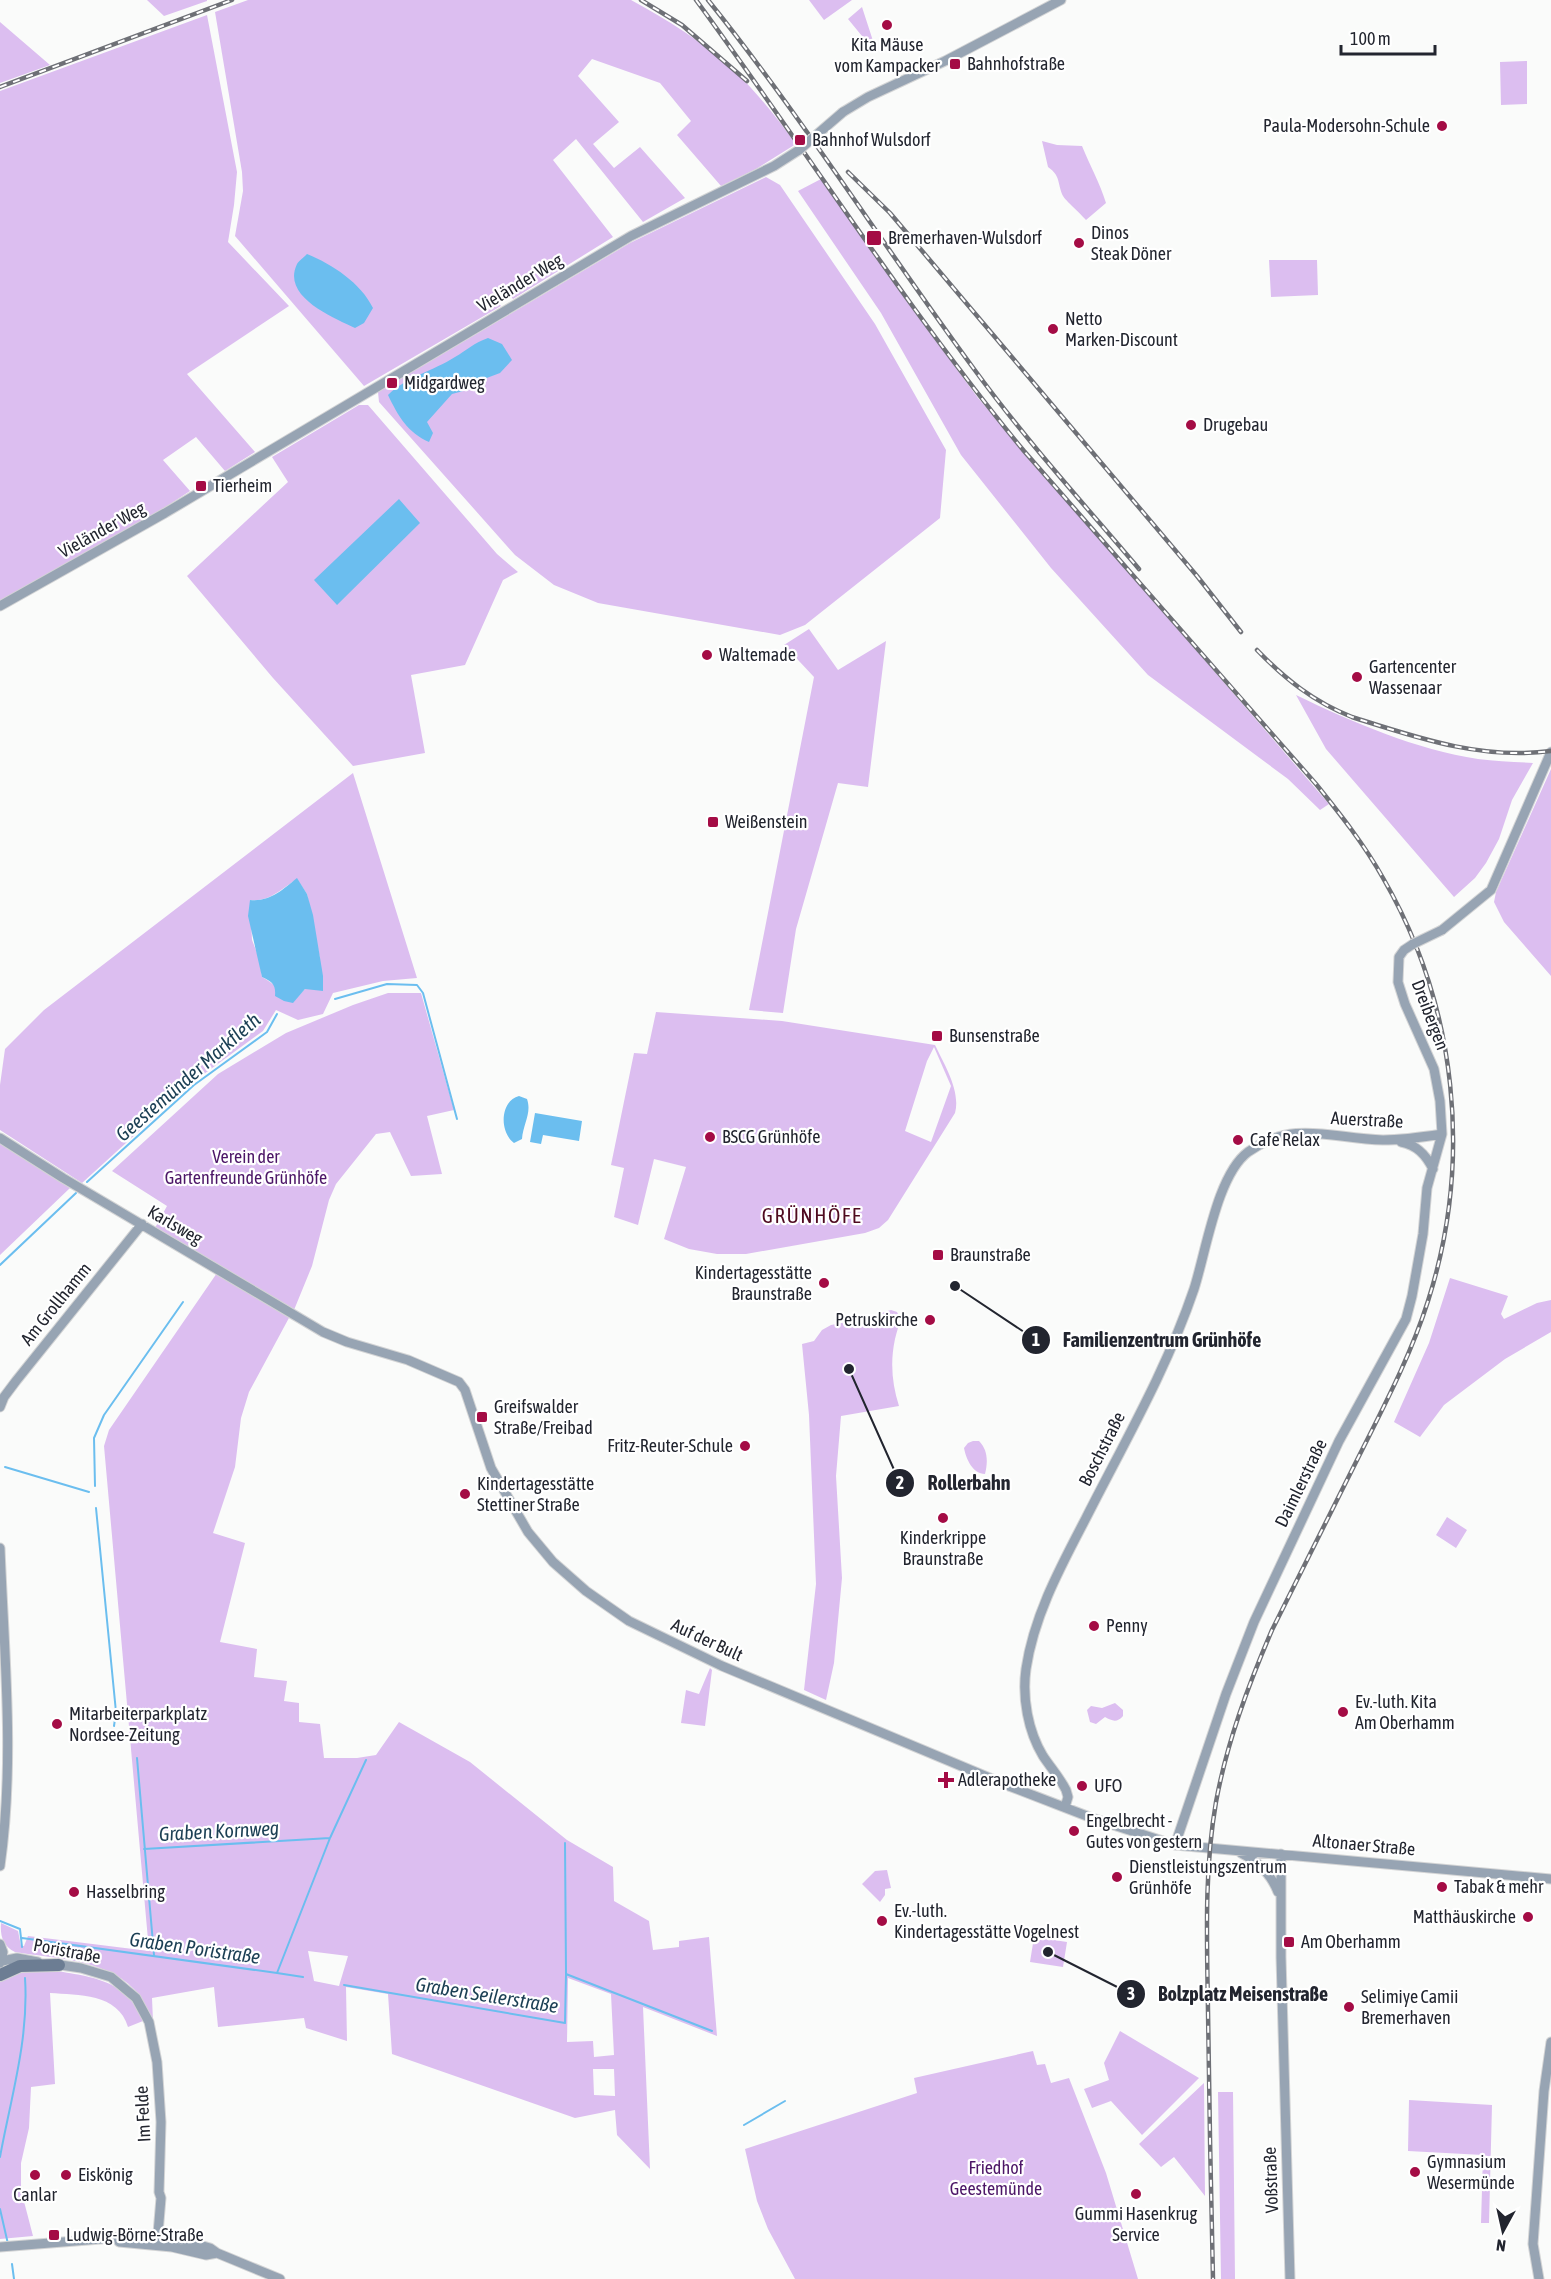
<svg xmlns="http://www.w3.org/2000/svg" width="1551" height="2279" font-family="'Asap Condensed',sans-serif">
<style>
.green{fill:#dcbef0;fill-rule:evenodd}
.water{fill:#6bbeef}
.lines{fill:none;stroke-linecap:round;stroke-linejoin:round}
.stream{stroke:#6bbeef;stroke-width:2}
.secondary-casing{stroke:#d3d4d5;stroke-width:11}
.highway-casing{stroke:#d3d4d5;stroke-width:14}
.secondary{stroke:#97a4b3;stroke-width:9}
.highway{stroke:#6c7d93;stroke-width:12}
.rail-casing{stroke:#6e7076;stroke-width:4.5}
.rail{stroke:#fff;stroke-width:2;stroke-dasharray:7;stroke-linecap:butt}
.secondary-bridge-casing{stroke:#d3d4d5;stroke-width:11;stroke-linecap:butt}
.secondary-bridge{stroke:#97a4b3;stroke-width:9}
.poi-dot{fill:#a40c45;stroke:#fff;stroke-width:2}
.labels{text-anchor:middle;stroke-width:4.5;stroke-linejoin:round;paint-order:stroke}
.poi-label{font-size:18px;fill:#22252f;stroke:#fff;text-anchor:start}
.street-label{font-size:18px;fill:#22252f;stroke:#fff}
.park-label{font-size:18px;fill:#4c1667;stroke:#fff}
.water-label{font-size:20px;font-style:italic;fill:#1b3f54;stroke:#fff}
.quarter-label{font-size:21px;letter-spacing:1.5px;fill:#4f0a20;stroke:#fff}
.leader{fill:none;stroke:#22252f;stroke-width:2}
.callout-dot{fill:#22252f;stroke:#fff;stroke-width:2}
.mark-label{font-size:18px;text-anchor:middle;font-weight:bold;fill:#fff}
.callout-label{font-size:20px;text-anchor:middle;font-weight:bold;fill:#22252f;stroke:#fff;stroke-width:4.5;stroke-linejoin:round;paint-order:stroke}
</style>
<rect width="100%" height="100%" fill="#fafbfa"/>
<!-- green -->
<path class="green" d="M147,0h60v1l-43,15z
M248,0h383c36,20 72,41 102,70 24,22 44,48 63,74l-40,25 -35,17 -44,-51 14,-14 -31,-38 -68,-24 -14,17 41,46 -26,22 21,24 26,-21 45,51 -42,24 -67,-83 -23,21 60,77 -100,62 -8,-10 -11,9 7,8 -137,80 -129,-150 8,-45 -1,-19 -27,-160z
M809,0h43l-28,20z
M862,7l12,37 -3,3 -23,-28z
M207,15l30,157 -3,33 -6,37 61,64 -102,68 68,78 -30,19 -29,-34 -33,23 27,31 -52,34 -138,77v-511z
M0,22l50,43 -50,18z
M1527,61v43l-26,1 -1,-43z
M1042,141l15,4 25,1c8,20 18,37 24,57l-20,17c-5,-6 -21,-20 -23,-24 -6,-13 -2,-20 -15,-29z
M766,177l14,8 95,139 71,126 -6,68 -135,107 -25,10 -182,-32 -44,-18 -39,-30 -136,-153 -1,-10 252,-149z
M821,179l82,117 75,102 351,406 -9,6 -32,-31 -140,-104 -97,-107 -90,-113 -80,-142 -83,-122z
M1269,260h48l1,35 -47,2z
M359,405h9l129,149 21,18 -15,8 -38,85 -54,10 14,78 -72,13 -80,-88 -86,-102 101,-94 -16,-25z
M809,629l29,41 48,-29 -18,146 -30,-4 -42,146 -13,84 -34,-3 65,-333 -30,-32z
M1296,695c56,27 121,55 182,64 18,2 37,3 55,4l-21,37 -13,39 -13,24 -11,15 -21,19 -128,-148z
M1551,769v207l-47,-54 -10,-20 2,-10z
M353,773l64,205 -34,3 -50,12 -10,21 -25,6 -22,-10 -13,21 -70,51 -111,101 -82,-53v-45l5,-36 39,-39zM297,879l10,15 13,65 -15,30 -12,13c-11,-9 -19,-19 -31,-25l-3,-19 -7,-18 -2,-40c20,2 31,-11 47,-21z
M388,993h33l33,117 -27,6 15,58 -31,2 -21,-44 -14,2 -40,50 -7,16 -17,66 -18,44 -139,-82 12,-22 -55,-35 106,-97 68,-41 67,-28z
M656,1012l126,9 153,24c9,19 26,46 20,68l-67,107 -9,8 -14,5 -119,21h-29l-28,-5 -25,-10 22,-72 -32,-8 -16,66 -24,-8 10,-49 -13,-3 23,-112 13,1zM934,1047l17,39 -20,56 -26,-11 22,-70z
M0,1143l70,45 -70,67z
M217,1273l73,43 -41,76 -8,26 -6,49 -22,66 32,10 -25,99 37,7 -3,28 33,4 -3,20 15,2v19l21,2 4,34h33l19,-3 23,-33 71,40 97,78 46,27 1,34 35,20 4,29 26,-3v-6l30,-4 8,99 -74,-29 7,162 -33,-34 -2,-25 -40,8 -183,-64 -4,-60 -42,-7 1,54 -41,-13 -2,-10 -86,9 -4,-40 -62,11 1,23c-4,-8 -8,-17 -13,-25 -28,-37 -83,-37 -125,-44 -12,-6 -15,-16 -14,-29l17,8 3,15h3l4,-10 121,15 -45,-505 5,-16zM308,1951l40,5 -9,30 -25,-5zM568,1978l43,16 3,61 -20,2 -1,-16 -26,1zM593,2069h21l1,27 -21,-1z
M1450,1278l58,18 -7,18 3,5 33,-16 14,-3v32l-46,27 -61,46 -24,32 -26,-15 35,-79z
M891,1310l6,2c5,8 0,18 -2,27 -5,23 -3,45 4,67l-58,10 -5,60 6,102 -8,85 -8,37 -22,-10 12,-106 -7,-169 -7,-71 12,-3 8,-11 9,-5 32,-6z
M973,1441h6c9,9 9,21 6,33 -12,0 -19,-15 -21,-26l4,-5z
M1447,1517l20,13 -11,18 -20,-13z
M710,1668l2,2 -7,56 -24,-3 5,-33 13,4z
M1115,1703l8,7v6c-6,7 -11,5 -18,1l-9,7 -6,-2 -3,-12 4,-4 11,2z
M887,1870l4,18 -6,1v6l-5,7 -18,-18 13,-13z
M1034,1937l33,5 -4,25 -33,-5z
M45,1969c38,7 84,8 98,52l-15,6c-10,-34 -50,-32 -78,-34l5,91 -24,3 -2,41 -8,35v27l12,46 -33,3v-258l11,-8z
M1120,2031l79,47 -57,57 -31,-34 -19,7 -8,-19 25,-9 -5,-17z
M1033,2051l4,14 8,-1 6,19 18,-5 37,95 32,106h-343l-27,-50 -11,-28 -12,-52 172,-56 -3,-15z
M1204,2083l1,113 -31,-39 -13,10 -22,-23z
M1218,2092h15l2,187h-14z
M1409,2100l83,5 -3,118h-8l2,-68 -75,-4z"/>
<!-- water -->
<path class="water" d="M307,254c25,10 54,29 66,54l-9,15 -9,5c-21,-10 -74,-31 -58,-64 2,-3 7,-7 10,-10z
M488,338l14,6 10,16 -12,13 -16,6 -17,11 -15,4 -25,28 6,11 -4,9c-21,-9 -31,-26 -41,-47 18,-18 45,-24 67,-38 12,-7 19,-14 33,-19z
M399,499l21,24 -83,82 -23,-25z
M297,878l10,16 6,21 10,61v15l-18,-2 -12,14 -9,-2 -9,-5c1,-12 -3,-14 -13,-19l-14,-61 2,-16c20,2 32,-10 47,-22z
M519,1096l8,3c5,14 -4,25 -5,40l-8,4c-15,-11 -14,-42 5,-47z
M535,1113l47,8 -3,20 -36,-6 -2,9 -11,-2z"/>
<g class="lines">
<!-- stream -->
<path class="stream" d="M335,999l52,-15 30,1 6,8 34,126
M87,1182l107,-97 73,-53 10,-18
M0,1265l76,-72
M5,1467l84,25
M95,1486l-1,-48 10,-23 79,-113
M96,1508l20,204 -2,14
M137,1758l17,197
M565,1843l1,131
M144,1849l186,-11
M0,1921l20,8 2,18
M22,1938l255,35 53,-135 36,-78
M277,1973l26,4
M344,1985l221,38 1,-49 146,57
M744,2125l41,-24
M0,2157c11,-60 29,-118 25,-179
M0,2209l8,35
M12,2264l2,15"/>
<defs>
<path id="secondary" d="M843,112l25,-15 77,-36 116,-61
M0,606l165,-93 466,-277 143,-70 25,-16
M1442,930l49,-40 60,-138
M0,1138l63,40 260,154 24,10 61,18 51,22 6,8 26,78 37,64 25,30 33,29 43,30 93,45 287,120 83,32 83,27 376,34
M1401,1142c16,3 25,13 32,27
M0,1407l4,-10 12,-16 126,-157
M0,1548c4,105 15,213 0,318
M1065,1807l3,-10 -2,-7c-6,-12 -15,-22 -23,-34 -15,-25 -21,-58 -17,-87 8,-54 35,-103 60,-151 38,-75 81,-149 108,-229 12,-37 23,-114 54,-137 47,-33 84,-13 135,-12 20,0 40,-3 59,-6
M1175,1845l51,-151 28,-72 85,-181 67,-122 6,-23 11,-62 4,-46 15,-54 -2,-33 -6,-32 -29,-65 -7,-22 1,-25 5,-7 9,-6
M1241,1853c18,9 30,21 37,39
M1281,1854v103l9,322
M0,1944l3,8 -3,11
M2,1961l15,-3 21,4
M54,1964l27,4 30,9 25,21 13,24 8,40 4,60 -2,70 2,6 -4,47
M119,2242l53,5 34,8 11,-2
M0,2247l138,-11 41,3 31,9 7,5 63,26
M1539,2279l-6,-35 11,-153 7,-49"/>
<path id="highway" d="M0,1975l20,-9 39,-1"/>
</defs>
<!-- secondary casing -->
<use href="#secondary" class="secondary-casing"/>
<!-- highway casing -->
<use href="#highway" class="highway-casing"/>
<!-- secondary -->
<use href="#secondary" class="secondary"/>
<!-- highway -->
<use href="#highway" class="highway"/>
<defs>
<path id="rail" d="M641,0l41,25 65,56
M696,0c110,150 210,308 328,451l292,333c24,30 48,60 67,94 74,128 90,282 45,423 -17,54 -44,105 -69,155 -29,58 -58,116 -87,174 -24,56 -45,112 -56,172 -12,69 -9,139 -8,209 1,89 3,179 5,268
M708,0c95,118 176,247 266,369 51,70 109,134 165,200
M0,87l232,-87
M848,172l42,41 307,363 44,56
M1257,650c28,29 57,52 95,67 66,21 129,43 199,34"/>
</defs>
<!-- rail casing -->
<use href="#rail" class="rail-casing"/>
<!-- rail -->
<use href="#rail" class="rail"/>
<defs>
<path id="secondary-bridge" d="M799,150l44,-38
M1413,944l29,-14"/>
</defs>
<!-- secondary-bridge casing -->
<use href="#secondary-bridge" class="secondary-bridge-casing"/>
<!-- secondary-bridge -->
<use href="#secondary-bridge" class="secondary-bridge"/>
</g>
<!-- markers -->
<g class="poi-dot">
<circle cx="887" cy="25" r="6"/>
<rect x="949" y="58" width="12" height="12" rx="3"/>
<circle cx="1442" cy="126" r="6"/>
<rect x="794" y="134" width="12" height="12" rx="3"/>
<rect x="866" y="230" width="16" height="16" rx="3"/>
<circle cx="1079" cy="243" r="6"/>
<circle cx="1053" cy="329" r="6"/>
<rect x="386" y="377" width="12" height="12" rx="3"/>
<circle cx="1191" cy="425" r="6"/>
<rect x="195" y="480" width="12" height="12" rx="3"/>
<circle cx="707" cy="655" r="6"/>
<circle cx="1357" cy="677" r="6"/>
<rect x="707" y="816" width="12" height="12" rx="3"/>
<rect x="931" y="1030" width="12" height="12" rx="3"/>
<circle cx="710" cy="1137" r="6"/>
<circle cx="1238" cy="1140" r="6"/>
<rect x="932" y="1249" width="12" height="12" rx="3"/>
<circle cx="824" cy="1283" r="6"/>
<circle cx="930" cy="1320" r="6"/>
<rect x="476" y="1411" width="12" height="12" rx="3"/>
<circle cx="745" cy="1446" r="6"/>
<circle cx="465" cy="1494" r="6"/>
<circle cx="943" cy="1518" r="6"/>
<circle cx="1094" cy="1626" r="6"/>
<circle cx="1343" cy="1712" r="6"/>
<circle cx="57" cy="1724" r="6"/>
<path d="M943 1771h6v6h6v6h-6v6h-6v-6h-6v-6h6z"/>
<circle cx="1082" cy="1786" r="6"/>
<circle cx="1074" cy="1831" r="6"/>
<circle cx="1117" cy="1877" r="6"/>
<circle cx="1442" cy="1887" r="6"/>
<circle cx="74" cy="1892" r="6"/>
<circle cx="1528" cy="1917" r="6"/>
<circle cx="882" cy="1921" r="6"/>
<rect x="1283" y="1936" width="12" height="12" rx="3"/>
<circle cx="1349" cy="2007" r="6"/>
<circle cx="1415" cy="2172" r="6"/>
<circle cx="35" cy="2175" r="6"/>
<circle cx="66" cy="2175" r="6"/>
<circle cx="1136" cy="2194" r="6"/>
<rect x="48" y="2229" width="12" height="12" rx="3"/>
</g>
<g class="labels">
<!-- poi labels -->
<g class="poi-label">
<text x="887" y="51" text-anchor="middle">Kita Mäuse<tspan x="887" dy="21">vom Kampacker</tspan></text>
<text x="967" y="70">Bahnhofstraße</text>
<text x="1430" y="132" text-anchor="end">Paula-Modersohn-Schule</text>
<text x="812" y="146">Bahnhof Wulsdorf</text>
<text x="1091" y="239">Dinos<tspan x="1091" dy="21">Steak Döner</tspan></text>
<text x="888" y="244">Bremerhaven-Wulsdorf</text>
<text x="1065" y="325">Netto<tspan x="1065" dy="21">Marken-Discount</tspan></text>
<text x="404" y="389">Midgardweg</text>
<text x="1203" y="431">Drugebau</text>
<text x="213" y="492">Tierheim</text>
<text x="719" y="661">Waltemade</text>
<text x="1369" y="673">Gartencenter<tspan x="1369" dy="21">Wassenaar</tspan></text>
<text x="725" y="828">Weißenstein</text>
<text x="949" y="1042">Bunsenstraße</text>
<text x="722" y="1143">BSCG Grünhöfe</text>
<text x="1250" y="1146">Cafe Relax</text>
<text x="950" y="1261">Braunstraße</text>
<text x="812" y="1279" text-anchor="end">Kindertagesstätte<tspan x="812" dy="21">Braunstraße</tspan></text>
<text x="918" y="1326" text-anchor="end">Petruskirche</text>
<text x="494" y="1413">Greifswalder<tspan x="494" dy="21">Straße/Freibad</tspan></text>
<text x="733" y="1452" text-anchor="end">Fritz-Reuter-Schule</text>
<text x="477" y="1490">Kindertagesstätte<tspan x="477" dy="21">Stettiner Straße</tspan></text>
<text x="943" y="1544" text-anchor="middle">Kinderkrippe<tspan x="943" dy="21">Braunstraße</tspan></text>
<text x="1106" y="1632">Penny</text>
<text x="1355" y="1708">Ev.-luth. Kita<tspan x="1355" dy="21">Am Oberhamm</tspan></text>
<text x="69" y="1720">Mitarbeiterparkplatz<tspan x="69" dy="21">Nordsee-Zeitung</tspan></text>
<text x="958" y="1786">Adlerapotheke</text>
<text x="1094" y="1792">UFO</text>
<text x="1086" y="1827">Engelbrecht -<tspan x="1086" dy="21">Gutes von gestern</tspan></text>
<text x="1129" y="1873">Dienstleistungszentrum<tspan x="1129" dy="21">Grünhöfe</tspan></text>
<text x="1454" y="1893">Tabak &amp; mehr</text>
<text x="86" y="1898">Hasselbring</text>
<text x="894" y="1917">Ev.-luth.<tspan x="894" dy="21">Kindertagesstätte Vogelnest</tspan></text>
<text x="1516" y="1923" text-anchor="end">Matthäuskirche</text>
<text x="1301" y="1948">Am Oberhamm</text>
<text x="1361" y="2003">Selimiye Camii<tspan x="1361" dy="21">Bremerhaven</tspan></text>
<text x="1427" y="2168">Gymnasium<tspan x="1427" dy="21">Wesermünde</tspan></text>
<text x="78" y="2181">Eiskönig</text>
<text x="35" y="2201" text-anchor="middle">Canlar</text>
<text x="1136" y="2220" text-anchor="middle">Gummi Hasenkrug<tspan x="1136" dy="21">Service</tspan></text>
<text x="66" y="2241">Ludwig-Börne-Straße</text>
</g>
<!-- street labels -->
<g class="street-label">
<text transform="translate(520 283) rotate(-31)" y="6">Vieländer Weg</text>
<text transform="translate(102 530) rotate(-29)" y="6">Vieländer Weg</text>
<text transform="translate(1430 1015) rotate(69)" y="6">Dreibergen</text>
<text transform="translate(1367 1120) rotate(3)" y="6">Auerstraße</text>
<text transform="translate(175 1225) rotate(30)" y="6">Karlsweg</text>
<text transform="translate(56 1304) rotate(-51)" y="6">Am Grollhamm</text>
<text transform="translate(1102 1449) rotate(-63)" y="6">Boschstraße</text>
<text transform="translate(1301 1483) rotate(-64)" y="6">Daimlerstraße</text>
<text transform="translate(707 1640) rotate(25)" y="6">Auf der Bult</text>
<text transform="translate(1364 1845) rotate(5)" y="6">Altonaer Straße</text>
<text transform="translate(67 1951) rotate(11)" y="6">Poristraße</text>
<text transform="translate(143 2114) rotate(-93)" y="6">Im Felde</text>
<text transform="translate(1271 2180) rotate(-92)" y="6">Voßstraße</text>
</g>
<!-- park labels -->
<g class="park-label">
<text x="246" y="1163">Verein der<tspan x="246" dy="21">Gartenfreunde Grünhöfe</tspan></text>
<text x="996" y="2174">Friedhof<tspan x="996" dy="21">Geestemünde</tspan></text>
</g>
<!-- water labels -->
<g class="water-label">
<text transform="translate(188 1077) rotate(-41)" y="7">Geestemünder Markfleth</text>
<text transform="translate(219 1831) rotate(-3)" y="7">Graben Kornweg</text>
<text transform="translate(195 1948) rotate(8)" y="7">Graben Poristraße</text>
<text transform="translate(487 1995) rotate(9)" y="7">Graben Seilerstraße</text>
</g>
<!-- quarter labels -->
<g class="quarter-label">
<text x="812" y="1223">GRÜNHÖFE</text>
</g>
</g>
<!-- callouts -->
<path class="leader" d="M955 1286L1036 1340M849 1369L900 1483M1048 1952L1131 1994"/>
<g class="callout-dot">
<circle cx="955" cy="1286" r="6"/>
<circle cx="849" cy="1369" r="6"/>
<circle cx="1048" cy="1952" r="6"/>
<circle cx="1036" cy="1340" r="15"/>
<circle cx="900" cy="1483" r="15"/>
<circle cx="1131" cy="1994" r="15"/>
</g>
<g class="mark-label">
<text x="1036" y="1346">1</text>
<text x="900" y="1489">2</text>
<text x="1131" y="2000">3</text>
</g>
<g class="callout-label">
<text x="1162" y="1347">Familienzentrum Grünhöfe</text>
<text x="969" y="1490">Rollerbahn</text>
<text x="1243" y="2001">Bolzplatz Meisenstraße</text>
</g>
<!-- north arrow -->
<g transform="translate(1503 2231) rotate(188)" stroke="#ffffff" stroke-width="4.5" paint-order="stroke">
<path d="M0-4.5L10 22L0 15L-10 22Z" fill="#22252f"/>
<text y="-9" font-size="16" font-weight="bold" text-anchor="middle" fill="#22252f">N</text>
</g>
<!-- scale -->
<path d="M1341 45v9h94v-9" fill="none" stroke="#22252f" stroke-width="3"/>
<text x="1350" y="45" font-size="18" fill="#22252f" stroke="#ffffff" stroke-width="4.5" paint-order="stroke">100 m</text>
</svg>
